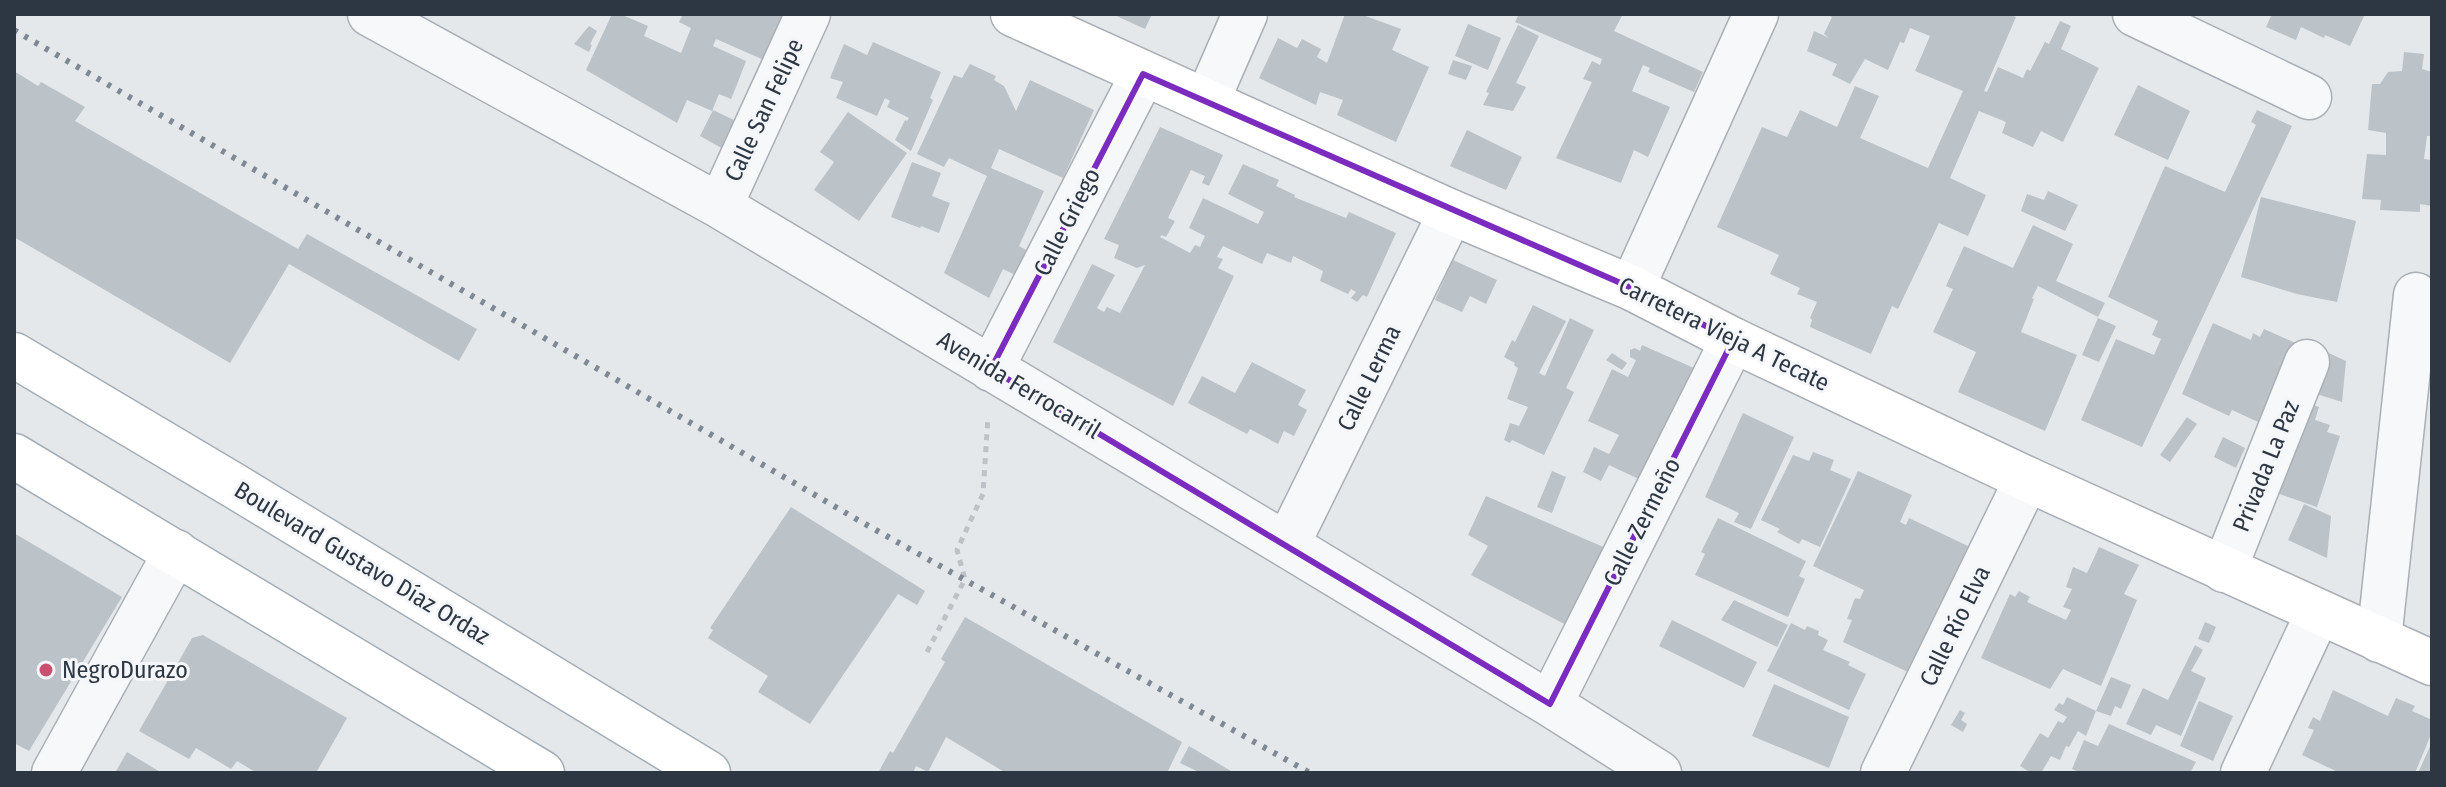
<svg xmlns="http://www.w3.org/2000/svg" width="2446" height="787" font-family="'Fira Sans Condensed',sans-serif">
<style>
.building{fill:#bbc2c8}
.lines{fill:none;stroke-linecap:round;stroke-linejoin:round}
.street-casing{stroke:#a9afb5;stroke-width:47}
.secondary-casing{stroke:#a9afb5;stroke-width:47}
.primary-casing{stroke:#a4aeb7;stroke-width:47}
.path{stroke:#bec2c7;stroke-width:5;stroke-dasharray:6 6;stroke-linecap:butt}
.street{stroke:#f7f8fa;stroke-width:44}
.secondary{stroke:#fff;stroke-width:44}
.primary{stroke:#fff;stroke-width:44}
.rail{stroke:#7e8995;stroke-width:6;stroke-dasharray:4 8;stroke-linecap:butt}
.marked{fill:none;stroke:#7b2cbf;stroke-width:6;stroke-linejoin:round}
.poi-dot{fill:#ca4f70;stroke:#f4f6f9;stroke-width:3}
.labels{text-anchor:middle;stroke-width:6;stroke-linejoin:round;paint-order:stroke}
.street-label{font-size:24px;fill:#2c3743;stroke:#f4f6f9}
.poi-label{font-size:24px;fill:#2c3743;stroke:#f4f6f9;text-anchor:start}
</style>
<rect width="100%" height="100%" fill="#e4e8eb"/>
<!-- building -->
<path class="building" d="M612,14h8l28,12 -4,10 37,17 10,-25 -12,-6 4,-8h105l-22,47 -50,-22 -3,7 33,15 -10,26 -5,12 -12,-5 -7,17 -25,-11 -10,23 -91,-53z
M1112,14h40l-7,15z
M1345,14h15l41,15 -9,21 37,17 -33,75 -59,-27 6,-15 -23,-8 -4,13 -57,-27 19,-40 19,10 5,-9 19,10 -4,8 10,6z
M1519,14h104l-9,17 89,41 -9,20 -46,-20 2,-4 -7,-3 -11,26 38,16 -22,50 -14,-7 -13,33 -65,-25 36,-76 -9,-3 9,-18 8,4 2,-6 -87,-37z
M1826,14h184l6,3 -32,74 3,1 11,-25 25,11 4,-9 3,2 15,-29 4,2 11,-23 11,5 -10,23 38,19 -36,74 -22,-11 -8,16 -31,-14 4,-11 -27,-11 -29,67 36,17 -18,41 -29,-13 -41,86 -6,-3 -21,48 -61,-27 2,-7 -2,-2 7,-16 -20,-8 3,-6 -30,-14 9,-19 -62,-28 45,-100 25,10 13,-27 37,17 18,-41 24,10 -19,42 68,30 35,-77 -48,-20 15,-35 -20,-8 -6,15 -4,-1 -12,28 -23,-11 -15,25 -18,-9 5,-11 -30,-13 7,-20 15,7 -5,-4 8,-17z
M2272,14h93l-15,32 -25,-11 -1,3 -23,-11 -5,13 -30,-13z
M1468,24l33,14 -13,32 -33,-14z
M1518,25l21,11 -23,47 10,4 -13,24 -30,-6 6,-12 -3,-1z
M589,26l8,5 -7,13 2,1 -3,7 -15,-8z
M873,42l68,30 -11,26 3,2 -22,51 -16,-11 10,-20 2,1 2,-3 -22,-11 3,-6 -5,-3 -8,18 -41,-18 7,-16 -13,-4 14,-34 23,11z
M2404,52l20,2 -2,15 10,3v64h-5l-3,23 8,1v46l-12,-2v8l-40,-2 1,-10 -19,-1 5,-45 19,1v-22l-18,-3 4,-46h8l8,-12 14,-1z
M1453,60l19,6 -6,14 -18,-6z
M970,64l26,12 -2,4 10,6 12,25 14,-31 64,30 -31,68 -64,-29 -8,19 53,23 -25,55 9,5 -11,25 -14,-7 -14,29 -45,-25 43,-97 -38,-18 -5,9 -27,-13 37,-79 8,3z
M14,71l24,15 3,-4 44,25 -10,14 223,128 9,-15 170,95 -18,32 -170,-97 -59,99 -216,-126z
M2138,85l52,26 -22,49 -54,-25z
M713,110l25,12 -13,28 -25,-14z
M2257,110l35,16 -150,321 -61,-27 35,-81 38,16 7,-16 -9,-4 6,-14 -50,-24 57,-131 60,26 31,-67 -5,-3z
M848,112l59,41 -48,68 -45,-31 20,-28 -14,-10z
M1160,127l63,28 -14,31 -7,-3 3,-7 -14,-6 -23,48 7,3 -9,16 -4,-2 -2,2 30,16 5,-8 5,2 5,-11 -16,-8 14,-30 55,26 6,-12 -36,-18 15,-30 36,16 -3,6 19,9 -1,2 52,21 3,-6 47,21 -29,64 -4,-2 -6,7 -6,-4 5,-6 -5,-3 -3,5 -28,-13 3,-10 -30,-15 -2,7 -24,-10 -5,11 -39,-18 -6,11 6,2 -5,9 16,8 -61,130 -120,-64 39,-78 23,11 -18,33 7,4 3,-5 13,6 25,-48 -8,3 -23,-10 5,-13 -15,-6z
M1467,130l55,27 -16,33 -56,-24z
M912,162l29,11 -9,23 18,7 -11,30 -18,-7 -1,2 -29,-11z
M2048,191l30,14 -13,26 -44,-20 6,-17 17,6z
M2261,197l95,24 -19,81 -40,-8 -56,-17z
M2033,225l40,19 -17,37 49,22 -7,14 -60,-31 -6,12 2,1 -13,33 56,23 -32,76 -87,-39 18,-40 -43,-20 20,-43 -7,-3 18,-40 49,22z
M1453,260l44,20 -11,24 -16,-8 -8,16 -27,-12z
M1533,305l33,16 -27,52 6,3 25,-58 24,12 -28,58 8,4 -30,63 -32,-15 -2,3 -6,-3 6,-17 9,3 9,-19 -21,-8 11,-31 -4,-3 1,-2 -11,-6 8,-17 3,2z
M2098,318l18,8 -17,36 -17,-7z
M2213,323l38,17 2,-7 7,4 4,-8 36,16 -31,82 -37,-17 -3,6 -47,-22z
M1642,345l54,24 -53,112 -34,-16 -8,16 -18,-9 11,-25 15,7 10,-19 -31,-14 24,-52 16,8 8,-17 -6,-3v-7l5,-2 5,3z
M2318,348l28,13 -4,41 -38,-12z
M1612,353l15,10 -5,7 -16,-10z
M1252,362l54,28 -8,15 9,5 -13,26 -10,-5 -6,13 -28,-15 -3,5 -59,-31 14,-27 33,17z
M2301,401l18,6 -4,13 15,5 -3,7 13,4 -23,71 -46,-16z
M1743,413l51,24 -43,92 -17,-7 5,-9 -34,-16z
M2187,417l10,7 -27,38 -10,-7z
M2223,437l22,11 -9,20 -22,-11z
M1813,452l21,8 -4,10 21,9 -31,68 -18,-8 -3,5 -22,-12 3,-3 -19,-9 32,-65 16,6z
M1552,471l14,6 -14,36 -15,-6z
M1858,471l54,24 -12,27 6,3 3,-7 59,28 -60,126 -65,-30 9,-22 -5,-1 8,-21 5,1 4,-9 -51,-24z
M1486,496l122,53 -40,77 -97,-51 17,-29 -20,-11z
M2304,504l27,12 -4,42 -39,-18z
M791,507l134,84 -8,14 -19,-11 -88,130 -52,-32 10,-16 -60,-38 5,-8 -3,-2z
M1718,518l88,43 -7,15 6,3 -17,38 -93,-42 10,-21 -4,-2z
M14,533l108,64 -93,154 -15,-8z
M2099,547l40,18 -15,29 13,6 -36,86 -38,-17 -13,20 -69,-31 29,-64 5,3 4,-6 11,6 -3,5 39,18 5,-10 -8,-3 9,-18 -6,-2 7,-20 14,6z
M1734,600l54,25 -11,22 -56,-27z
M965,617l217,125 -15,31h-161l-60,-36 -18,35 -12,-6 -3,7h-35l12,-22 3,2 52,-91 -4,-3z
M1672,620l85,42 -13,26 -85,-42z
M2205,622l11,5 -7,16 -11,-4z
M1791,623l14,7 2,-4 12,5 -1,4 10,5 -5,10 27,12 -2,3 18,9 -17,36 -82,-39z
M203,635l144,83 -31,55h-59l-20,-12 -6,8 -35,-21 -7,11 -50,-28 53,-93z
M2195,645l8,5 -12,21 15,7 -25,58 -25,-11 -5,10 -25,-11 17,-36 25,12z
M2111,677l20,8 -10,24 -6,-3 -4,10 -15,-5 -10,25 -8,-5 -9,16 -3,-1 -6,14 -9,-4 -10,17h-10l-11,-7 20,-33 8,5 10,-17 5,2 4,-6 -13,-7 5,-7 4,2 4,-8 29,14z
M1774,684l75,33 -20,51 -77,-32z
M2333,690l55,26 8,-18 19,8 -3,5 20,9v12l-17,41h-75l-38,-18 12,-25 -6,-2 5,-11 7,4z
M2199,701l34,15 -20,45 -33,-15z
M1960,710l5,3 -4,7 6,4 -4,8 -12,-7z
M2109,724l87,38 -6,11h-109l-9,-4 12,-29 14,6z
M2432,742v31h-14z
M1189,746l42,25 -1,2h-29l-21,-10z
M127,752l35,21h-47z"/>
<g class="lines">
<defs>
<path id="street" d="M370,14l350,192 567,339 263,159 109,69
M2135,14l174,83
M1207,101l38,-87
M720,206l88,-192
M1632,288l124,-274
M991,369l152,-295
M1287,545l164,-333
M2224,570l83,-208
M2379,640l37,-345
M1550,704l183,-364
M54,773l122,-221
M1883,773l144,-294
M2243,773l75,-160"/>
<path id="secondary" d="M1013,14l438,198 181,76 101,52 294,139 405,184"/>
<path id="primary" d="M14,355l219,130 475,288
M14,456l528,317"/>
</defs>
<!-- street casing -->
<use href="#street" class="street-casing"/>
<!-- secondary casing -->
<use href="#secondary" class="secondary-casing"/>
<!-- primary casing -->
<use href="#primary" class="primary-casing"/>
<!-- path -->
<path class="path" d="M927,652l38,-73 -8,-29 26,-56 5,-77"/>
<!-- street -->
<use href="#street" class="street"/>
<!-- secondary -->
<use href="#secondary" class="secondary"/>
<!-- primary -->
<use href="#primary" class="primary"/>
<!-- rail -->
<path class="rail" d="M14,30l844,490 452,253"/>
</g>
<!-- marked area -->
<path class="marked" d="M1143,74l489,214 101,52 -183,364 -559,-335z"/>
<!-- markers -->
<circle class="poi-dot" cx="46" cy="670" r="8"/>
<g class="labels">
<!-- street labels -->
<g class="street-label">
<text transform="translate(764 110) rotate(-65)" y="8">Calle San Felipe</text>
<text transform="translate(1067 222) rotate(-63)" y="8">Calle Griego</text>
<text transform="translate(1724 334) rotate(26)" y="8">Carretera Vieja A Tecate</text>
<text transform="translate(1369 378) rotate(-64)" y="8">Calle Lerma</text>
<text transform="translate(1019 385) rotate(31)" y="8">Avenida Ferrocarril</text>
<text transform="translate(2266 466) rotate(-68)" y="8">Privada La Paz</text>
<text transform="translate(1642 522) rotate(-63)" y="8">Calle Zermeño</text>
<text transform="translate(362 563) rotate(31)" y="8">Boulevard Gustavo Díaz Ordaz</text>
<text transform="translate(1955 626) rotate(-64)" y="8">Calle Río Elva</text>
</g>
<!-- poi labels -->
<g class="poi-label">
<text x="62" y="678">NegroDurazo</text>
</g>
</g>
<!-- border -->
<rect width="2446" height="787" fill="none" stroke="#2c3743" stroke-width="32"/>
</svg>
